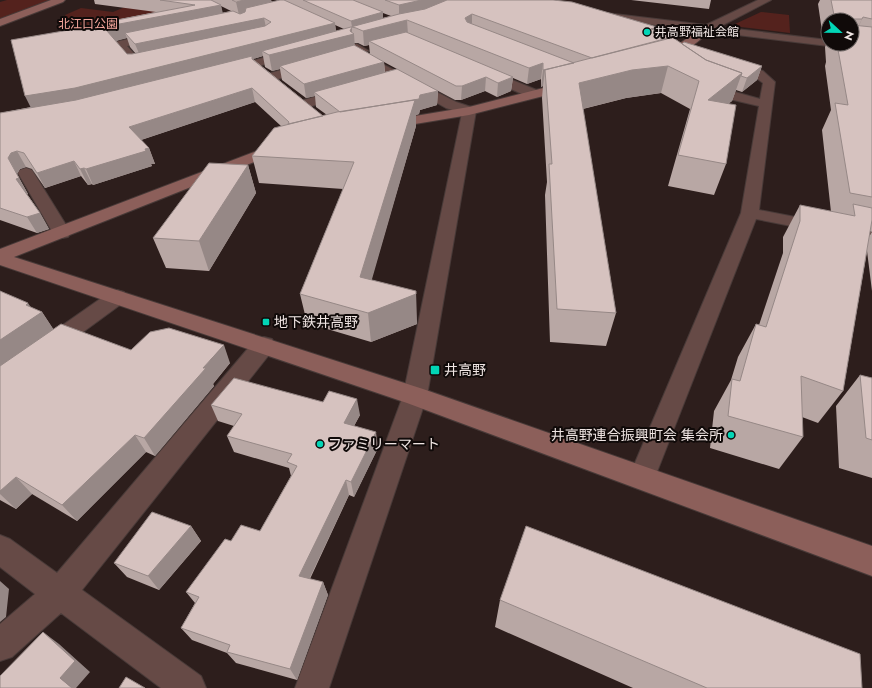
<svg xmlns="http://www.w3.org/2000/svg" width="872" height="688" font-family="Jost,'Noto Sans JP',sans-serif">
<style>
.green{fill:#54221d}
.lines{fill:none;stroke-linecap:round;stroke-linejoin:round}
.lane-casing{stroke:#483a38;stroke-width:2}
.street-casing{stroke:#483a38;stroke-width:2}
.secondary-casing{stroke:#483a38;stroke-width:2}
.lane{fill:#664a46;fill-rule:evenodd}
.street{fill:#664a46;fill-rule:evenodd}
.secondary{fill:#8c5f5a;fill-rule:evenodd}
.wall{fill:#b8a7a4;fill-rule:evenodd}
.shaded-wall{fill:#968886}
.building{fill:#d6c2bf;stroke:#968886}
.poi-dot{fill:#02d5b6;stroke:#100a09;stroke-width:1.5}
.labels{text-anchor:middle;stroke-width:4;stroke-linejoin:round;paint-order:stroke}
.far-park-label{font-size:12px;fill:#f7a89e;stroke:#100a09}
.far-poi-label{font-size:12px;fill:#efe5e3;stroke:#100a09;text-anchor:start}
.poi-label{font-size:14px;fill:#efe5e3;stroke:#100a09;text-anchor:start}
</style>
<rect width="100%" height="100%" fill="#2d1e1c"/>
<!-- green -->
<path class="green" d="M7,0h44l-51,19v-17z
M142,0h50l-112,41 -15,-26 16,-7 32,4z
M761,12l28,3 1,18 -49,-6 -6,-3z"/>
<g class="lines">
<defs>
<path id="lane" d="M353,44h4l12,7 -5,1 -11,-6z"/>
<path id="street" d="M758,0h13l-52,27 109,13v4h5l-5,2 -230,-28 -5,-3 5,-3 108,13z
M157,33l4,1 1,2 -1,2 -34,8 13,14 12,-3 4,2 2,2 -2,2 -19,5 -4,-1 -20,-23 2,-2z
M292,50l4,1 2,2 -2,2 -67,20 -4,-1 -2,-3 2,-3z
M359,52l97,50 18,6 2,3 -49,285 -98,292h-34l108,-292 59,-283 -16,-5 -91,-51 -2,-2 2,-2z
M731,61l32,10 12,11 -16,128 113,22v10l-116,-23 -101,258 -4,8 -9,4 -9,-4 -4,-8 112,-264 18,-107 -34,-8 -23,-10 -2,-3 2,-3 4,-1 29,11 25,7 3,-16 -8,-6 -28,-9 -2,-3 2,-3z
M310,62l4,1 2,3 -2,3 -43,12 -4,-1 -2,-3 2,-3z
M485,69l54,22 1,3 -1,3h-10l-48,-21 -2,-3 2,-3z
M343,89l5,1 1,3 -1,3 -43,12 -5,-1 -2,-3 2,-3z
M26,168l6,2 39,63 -3,4 -6,1 -6,-1 -3,-4 -35,-60 2,-3z
M117,290l7,2 3,5 -3,5 -116,85 -8,3v-21l110,-77z
M264,337l8,2 3,6 -3,6 -190,239 119,86 5,12h-45l-100,-75 -49,44 -12,4v-37l35,-30 -35,-27v-32l10,4 47,34 199,-234z"/>
<path id="secondary" d="M51,0h14l-2,2 -63,24v-7z
M708,25l5,3 -1,2c-13,10 -39,35 -55,31l-2,-2 2,-2 7,-2 40,-29z
M571,81l4,1 2,3 -2,3 -106,27 -84,14 -5,-1 -2,-3 2,-3 5,-1 84,-14z
M282,144l5,1 2,3 -2,3 -15,4 -258,102 409,132 449,157v30l-465,-173 -407,-138v-16l262,-100z"/>
</defs>
<!-- lane casing -->
<use href="#lane" class="lane-casing"/>
<!-- street casing -->
<use href="#street" class="street-casing"/>
<!-- secondary casing -->
<use href="#secondary" class="secondary-casing"/>
<!-- lane -->
<use href="#lane" class="lane"/>
<!-- street -->
<use href="#street" class="street"/>
<!-- secondary -->
<use href="#secondary" class="secondary"/>
</g>
<!-- wall -->
<path class="wall" d="M94,0h177l1,2 8,-2h273l103,31 26,13 80,22 -5,14 -15,12 -6,-2 -4,11 -3,2 -3,61 -12,31 -46,-9 22,-77 -29,-16 -35,5 -43,11 33,204 -10,33 -56,-4 -5,-147 2,-13 -5,-84 1,-12 -2,1v-8l-14,5 -14,-6 -2,13 -14,6 -12,-6 -24,9h-6l-30,-16 13,7 -1,14 -17,5 -1,4 -3,1v11l-45,154 46,41v3l-46,18 -64,-19 -7,-29 43,-105 -84,-6 -7,-27 29,-30 -26,-24 -114,38 8,8 6,16h-4l1,2 -59,19 -1,-1 -4,1 -7,-9 -36,12 -13,-19 -6,-2 -6,2 -3,5 11,20h-1l13,19 9,16 -12,4 -37,-13v-107l31,-6 50,-78 -1,-2 76,-15 -61,-8zM221,6l10,5 -9,2zM383,13l8,3 -8,2zM335,25l9,4 -8,2zM127,38l3,9 6,7h-9l-11,-13 3,-1zM354,43h4l6,3 5,-1 1,9 -15,-8zM263,56l2,11 7,4 8,-2 2,11 24,18 9,-2 1,11 11,8 -4,1 -70,-57zM384,62l13,7 -12,3z
M631,0h80l-2,9z
M820,0h52v232l-2,-1 -1,6 3,-5v59l-5,-40 -24,140 -25,32 -16,-6 1,20 -24,32 -69,-21 4,-37 17,-31 7,-23 18,-33 3,1 24,-72v-16l17,-32 31,7 -9,-82 9,-20 -6,-44 1,-4 -1,-15 3,-7v4h24v-24h-24v19l-5,-1 -5,-34z
M248,165l8,28 -47,78 -43,-3 -13,-30z
M0,291l30,16 12,5 11,17 78,21 99,13 -17,21 1,2 -59,70 -9,-4 -69,69 -45,-27 -16,15 -16,-9z
M860,375l12,3v100l-33,-10 -3,-62z
M211,405l149,10 -6,11 24,22 -24,49 -5,-2 -39,84 13,3 5,13 -31,85 -61,-17 -9,-10 -35,-13 -11,-12 14,-25 -9,-11 45,-51 29,-10 31,-55 -2,-8 -55,-16 -7,-16 7,-10 -16,-5z
M191,526l10,15 -42,49 -32,-13 -13,-14z
M500,600l362,88h-229l-138,-61z"/>
<!-- shaded-wall -->
<path class="shaded-wall" d="M244,0h27l1,6 -33,9 -3,-13z
M421,0h34l-56,19v-14z
M221,5l3,13 -99,15 2,5 -8,2 -7,3 -5,-12v-3l7,-3z
M383,12v12l-27,4 -4,-1 -1,-6z
M472,14v15l-7,-11z
M863,17l-11,24v-2z
M264,18l3,14 -126,26 -6,-14z
M407,20l1,15 -39,6v4l-5,1 -1,-15z
M335,23l2,14 -75,14 1,5 -10,3 2,11 -222,42 -8,-16z
M352,27v7h2l1,15 -75,17v3l-8,2 -3,-16 81,-24z
M657,27l-4,15 -4,2 17,-5 5,-3 -4,15 -5,4 -72,19 3,-16 55,-14 3,-15z
M384,62l1,14 -71,16 1,4 -9,2 -2,-14z
M543,63l-2,16 -14,5 2,-16z
M574,63l-29,7 -2,16 -2,1 2,-17z
M668,66l-7,27 -35,5 -52,13 5,-28 53,-13z
M762,66l-5,14 -15,12 5,-14z
M742,73l-10,28 -34,28 10,-29z
M486,77l-1,14 -24,9 1,-14z
M513,77l-2,14 -14,6 1,-14z
M252,88l3,14 -120,40 -6,-15z
M438,91l-1,14 -17,5 -1,4 -3,1v11l-52,181 -4,-30 50,-162 -68,12 78,-32z
M149,148l6,16h-4l1,2 -59,19 -7,-16z
M17,151l9,16 -6,2 -3,5 -9,-16 3,-5z
M74,161l7,15 -36,12 -8,-15z
M248,165l8,28 -47,78 -10,-30z
M84,168l8,16 -4,1 -8,-16z
M19,178l9,16 -3,1 -9,-16z
M40,213l9,16 -12,4 -10,-16z
M416,291l1,30v3l-46,18 -3,-29z
M28,303l8,12 6,-3 12,18 -54,37v-27l26,-35z
M224,345l6,18 -17,21 1,2 -59,70 -11,-18 59,-70z
M357,399l3,16 -13,24 -3,-16z
M376,432l2,16 -24,49 -3,-15z
M135,435l11,17 -69,69 -15,-16z
M16,477l16,17 -16,15 -16,-15v-3z
M346,480l3,15 -45,95 -5,-14z
M191,526l10,15 -42,49 -11,-14z
M0,581l9,8 -3,28 -6,5z
M323,582l5,13 -31,85 -7,-11z
M43,632l16,12 31,28 -14,16h-4l-12,-10z"/>
<!-- building -->
<path class="building" d="M160,0h51l10,5 -107,20 -7,3v3l20,23h5l133,-28 6,-4 -7,-4 -129,26 -10,-11 108,-22 7,3 5,-2 1,-4 34,-8h4l51,23 -260,65 -50,8 -14,-56 70,-12 -1,-1 115,-22z
M232,0h12l-8,2z
M303,0h50l30,12 -32,9z
M385,0h36l-4,1 -18,4z
M447,0h106l19,2 85,25 -6,2 20,7 -4,3 -75,19 -120,-44 -7,4 2,4 107,41 -31,7v-7l-14,5 -122,-48 -44,11 -7,-3 -4,-1 -2,4 4,3 -85,21 -7,-4 137,-37 26,-5z
M831,0h41v19l-9,-2 -1,2h-22v-3l-6,-1z
M852,25l20,2v170l-22,-4 -15,-90 13,2 -11,-61h15z
M406,32l107,45 -15,6 -12,-6 -24,9h-6l-87,-45z
M672,37l34,23 36,13 -34,27 28,5 -10,59 -48,-9 21,-74 -31,-15 -36,4 -53,13 37,230 -59,-4 -8,-145h3l-7,-94z
M684,42l78,24 -15,12 -6,-2 1,-3 -36,-13 -24,-16z
M354,45l30,17 -80,22 -24,-18z
M252,56v3l71,57 -35,8 1,-2 -37,-34 -123,39 20,21 -4,1 1,2 -60,18 -2,-1 -4,1 -6,-8 -37,12 -13,-20 -7,-2 -6,2 -3,5 11,20 -3,1 24,34 -13,4 -27,-9v-95l76,-13z
M397,69l41,22 -18,4 -1,4 -79,13 -26,-20z
M415,100l-55,177 56,14v3l-48,19 -68,-19 54,-132 -102,-6 22,-28 63,-16z
M209,163l39,2 -49,76 -46,-3z
M853,204l19,4v12l-29,171 -42,-15 2,61 -75,-21 4,-37 8,2 16,-57 10,3 34,-106v-16l55,11z
M0,291l28,12 -2,2 16,7 -42,28z
M61,324l70,26 19,-18 19,-4 55,17 -21,23h3l-62,70 -9,-3 -73,70 -46,-28 -16,14v-125z
M860,375l12,3v62l-6,-2z
M234,378l89,24 6,-11 28,8 -13,24 32,9 -25,50 -5,-2 -47,96 24,6 -33,87 -63,-17 3,-7 -49,-17 18,-31 -13,-5 39,-53 6,2 10,-16 19,6 37,-65 -10,-4 5,-8 -65,-18 15,-22 -31,-9z
M152,512l39,14 -43,50 -34,-13z
M526,526l334,128 2,34h-155l-207,-88z
M43,632l32,29 -15,17 12,10h-72v-12z
M126,677l19,11h-26z"/>
<!-- markers -->
<g class="poi-dot">
<circle cx="647" cy="32" r="4"/>
<rect x="262" y="318" width="8" height="8" rx="2"/>
<rect x="430" y="365" width="10" height="10" rx="2"/>
<circle cx="731" cy="435" r="4"/>
<circle cx="320" cy="444" r="4"/>
</g>
<g class="labels">
<!-- far-park labels -->
<g class="far-park-label">
<text x="88" y="28">北江口公園</text>
</g>
<!-- far-poi labels -->
<g class="far-poi-label">
<text x="655" y="36">井高野福祉会館</text>
</g>
<!-- poi labels -->
<g class="poi-label">
<text x="274" y="327">地下鉄井高野</text>
<text x="444" y="375">井高野</text>
<text x="723" y="440" text-anchor="end">井高野連合振興町会 集会所</text>
<text x="328" y="449">ファミリーマート</text>
</g>
</g>
<!-- north arrow -->
<g transform="translate(840 32) rotate(112)"><circle r="19" fill="#100a09" stroke="#696260"/>
<path d="M0-3L7 15L0 10L-7 15Z" fill="#02d5b6"/>
<text y="-6" font-size="11" font-weight="bold" text-anchor="middle" fill="#efe5e3">N</text>
</g>
</svg>
